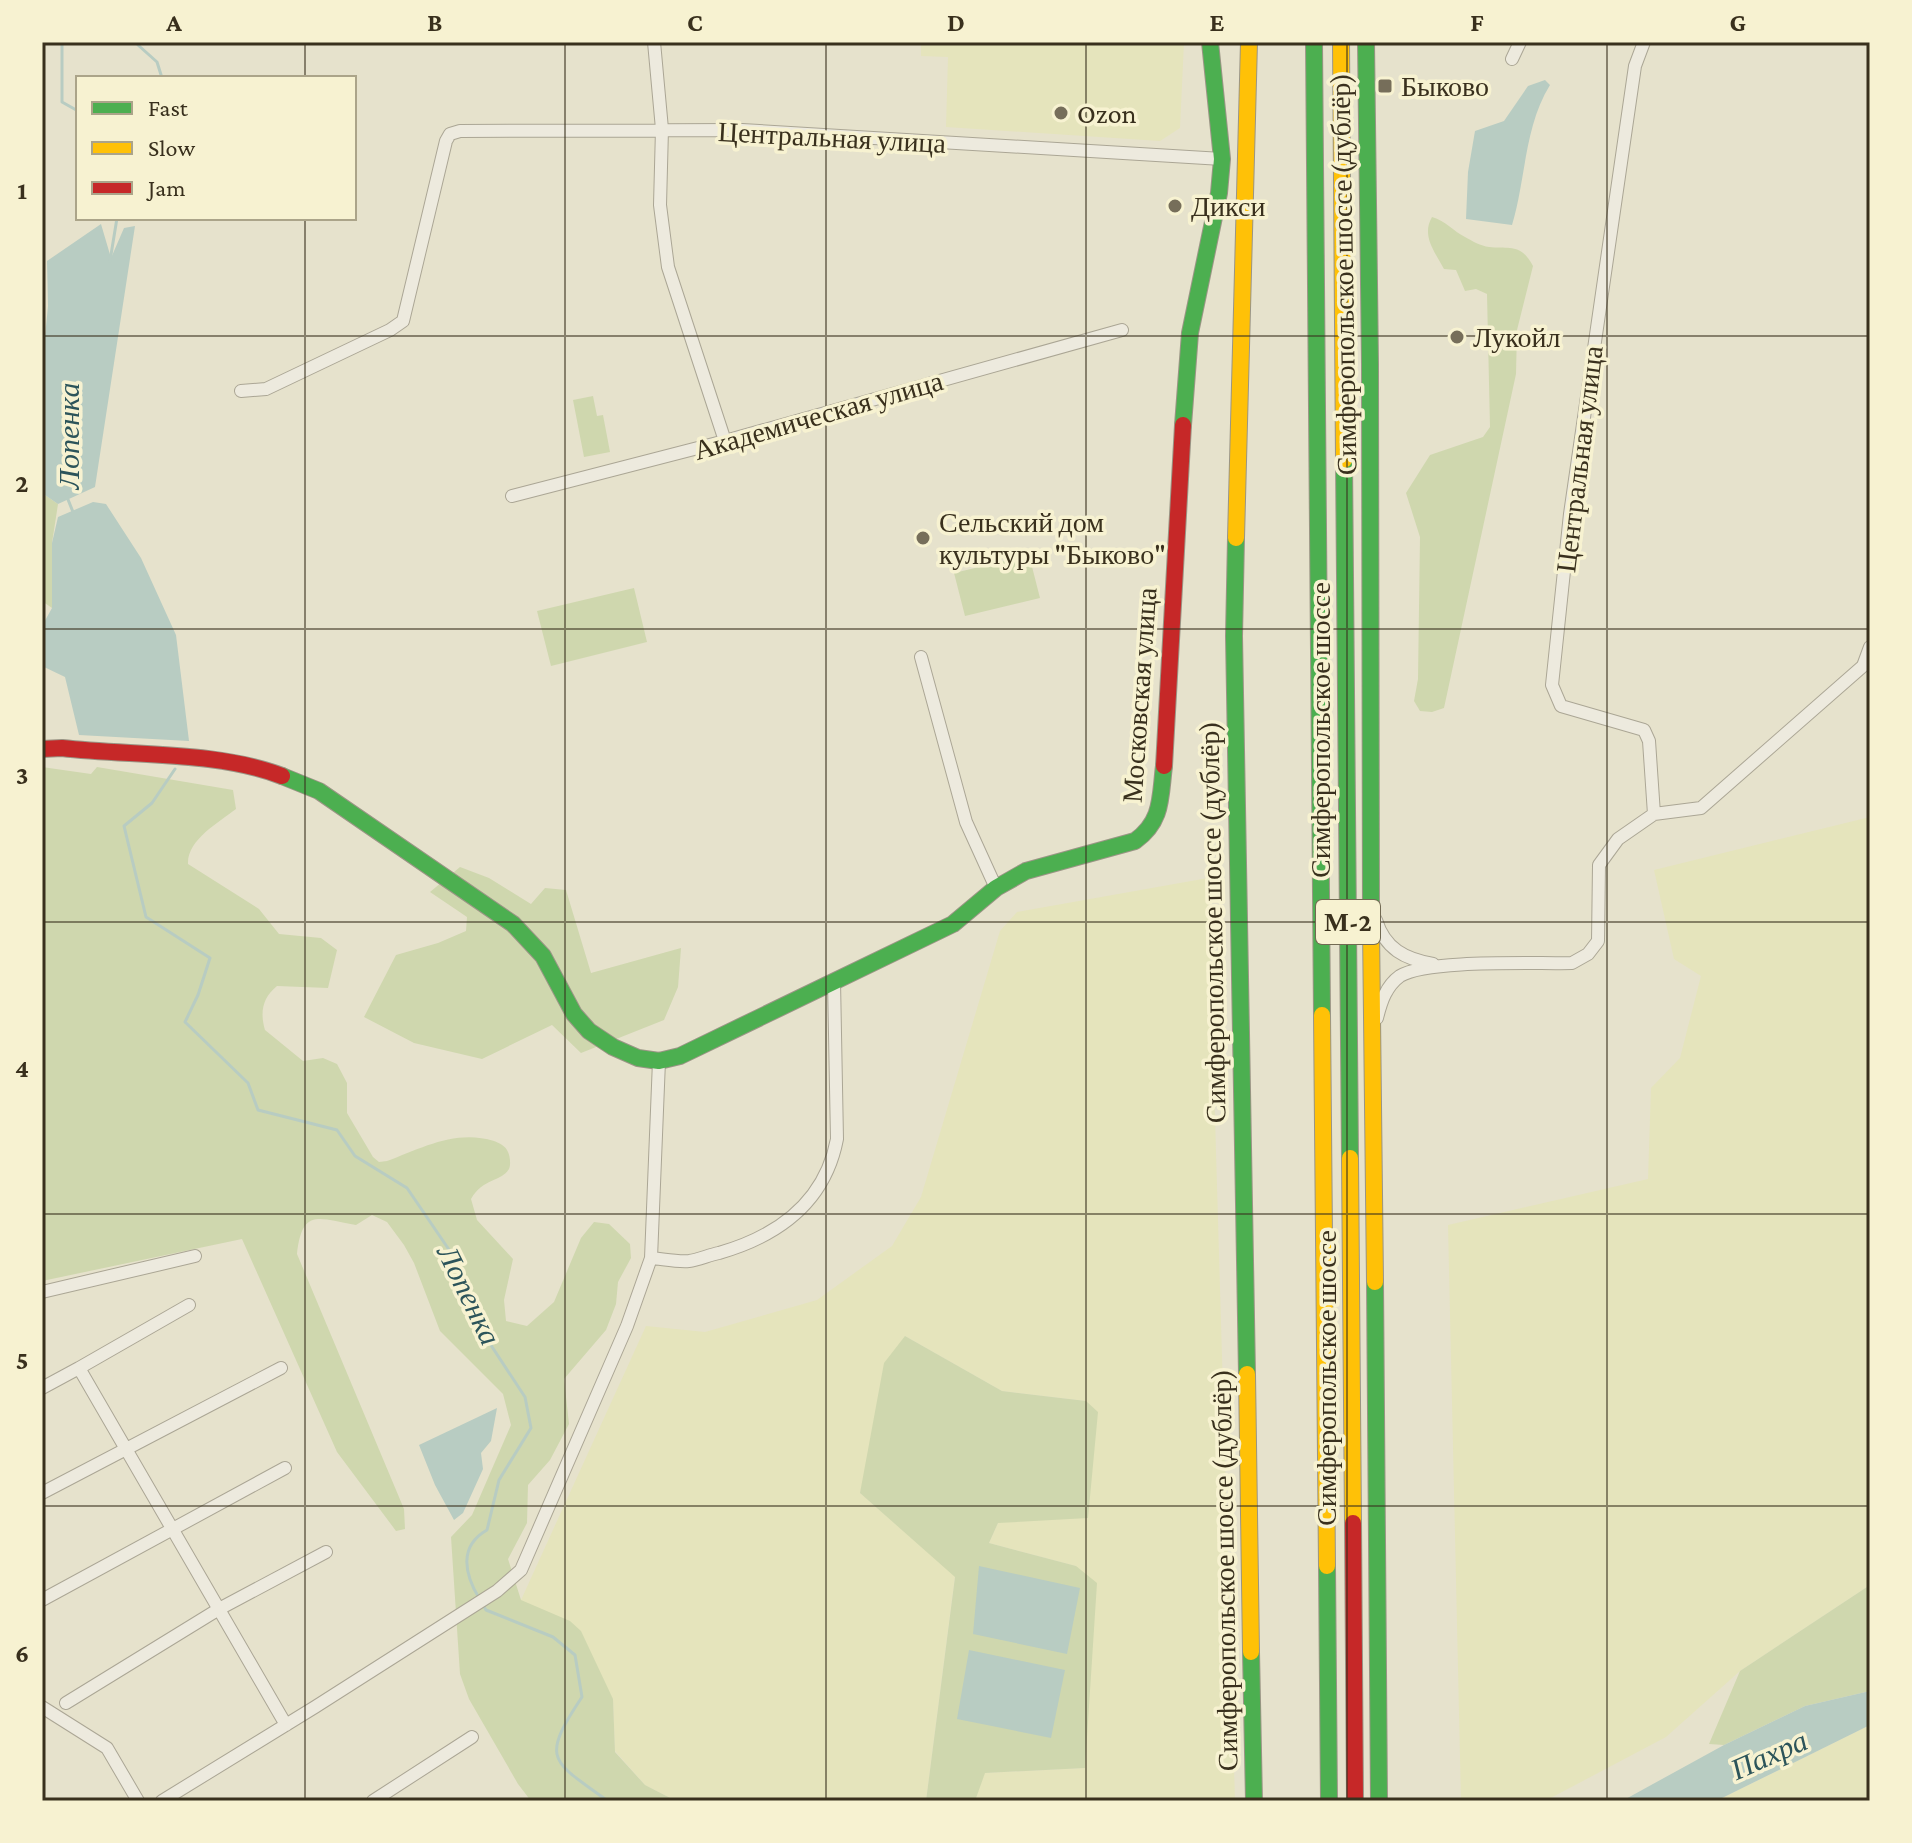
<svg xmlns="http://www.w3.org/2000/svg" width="1912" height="1843" font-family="'Crimson Pro',serif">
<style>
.farmland{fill:#e5e4bc}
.green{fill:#cfd7ae}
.water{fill:#b8ccc2}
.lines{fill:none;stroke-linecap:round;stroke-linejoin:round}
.stream{stroke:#b8ccc2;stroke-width:3}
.street-casing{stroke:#aba695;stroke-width:14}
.fast-casing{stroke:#9a9585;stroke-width:18}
.slow-casing{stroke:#9a9585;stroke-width:18}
.jam-casing{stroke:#9a9585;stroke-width:18}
.street{stroke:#edeade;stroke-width:12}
.fast{stroke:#4caf50;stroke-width:16}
.slow{stroke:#ffc107;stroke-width:16}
.jam{stroke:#c62828;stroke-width:16}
.grid{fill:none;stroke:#39301d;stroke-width:2;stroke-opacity:0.55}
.poi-dot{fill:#766e5a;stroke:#f7f2d1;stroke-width:3}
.labels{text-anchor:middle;stroke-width:7;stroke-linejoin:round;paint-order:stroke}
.shield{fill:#f7f2d1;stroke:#726a53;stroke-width:2}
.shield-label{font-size:26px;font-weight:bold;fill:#39301d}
.poi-label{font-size:28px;fill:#39301d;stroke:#f7f2d1;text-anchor:start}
.street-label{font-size:28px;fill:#39301d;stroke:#f7f2d1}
.water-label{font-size:30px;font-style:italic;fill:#2c545a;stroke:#f7f2d1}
.neatline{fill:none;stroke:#39301d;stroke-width:3}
.grid-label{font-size:26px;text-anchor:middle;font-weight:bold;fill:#39301d}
</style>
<rect width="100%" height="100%" fill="#e6e2cc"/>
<!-- farmland -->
<path class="farmland" d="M921,42h263l-4,86 -20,13 -214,-14 2,-70 -27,-1z
M1870,817v768l-130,86 -74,66 -121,64h-84l-13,-576 200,-46 3,-91 29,-30 21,-82 -27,-17 -20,-89z
M1208,878l27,923h-260l9,-28 101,-5 -9,-202 -87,-23 9,-20 88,-122 -84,-10 -97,-55 -45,157 95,83 -29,225h-250l-31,-16 -30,-34 -2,-52 -92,-99 125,-274 59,6 112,-32 75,-54 29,-49 79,-266 17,-19z
M1870,1725v76h-154l55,-27z"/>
<!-- green -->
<path class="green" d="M1432,217c14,4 21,14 33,20 7,4 16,9 24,10 20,2 32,-4 44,19l-16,64 -1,44 -72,334 -12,4 -12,-1 -6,-10 4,-22 2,-142 -14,-44 24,-38 53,-18 7,-10 -3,-133 -11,-5 -11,2 -9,-21 -12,-1c-9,-17 -23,-33 -12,-52z
M593,396l4,20 6,-1 7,37 -26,5 -11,-57z
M42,493l16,11 -6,39v65l-10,-7z
M1029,555l11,43 -75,18 -11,-43z
M634,588l13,54 -96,24 -14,-55z
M42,767l49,7 6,-7 136,23 3,19c-18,14 -49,31 -48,55l71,45 20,25 42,4 16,12 -9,38 -51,-2c-15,12 -17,27 -12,44l38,31 20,-3 14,6 10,19v30l26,44 6,5 8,-1c35,-13 69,-32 107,-20 5,2 12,5 14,11 2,4 3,13 1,17 -8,13 -26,9 -38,30l6,21 36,39 -9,41 2,21 21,5 27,-24 27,-64 13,-16 15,2 21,20 1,14 -13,24 -2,22 -10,26 -42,49 5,45 -19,36 -22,25 -1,38 -19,36 13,41 49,21 11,10 32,68 2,53 30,33 31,16h-145l-13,-17 -49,-85 -9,-25 -9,-137 21,-22 39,-90 -8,-31 -63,-63 -26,-68 -10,-18 -17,-23 -15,-7 -16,10c-38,-7 -54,-17 -59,29l107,255 1,20 -9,2 -59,-79 -95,-213 -200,42z
M460,867l29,11 42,26 14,-16 21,2 25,83 90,-25 -3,39 -14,33 -83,33 -29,-28 -70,34 -68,-16 -50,-26 32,-62 42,-12 28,-12 1,-14 -37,-25z
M905,1336l97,55 84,10 12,11 -10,106 -90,5 -9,20 87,23 21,17 -12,185 -100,5 -10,28h-49l29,-224 -95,-84 24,-130z
M1870,1585v106l-65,15 -81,39 -15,-1 31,-73z"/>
<!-- water -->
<path class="water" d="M1545,80l5,5c-26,42 -24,94 -38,140l-46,-6 2,-47 7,-41 29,-10 24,-35z
M101,224l10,34 13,-30 11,-2 -40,261 -37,17 -16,-11v-126l6,-61 -1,-45z
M93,502l13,2 35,54 35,77 13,106 -110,-6 -14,-58 -23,-11v-40l10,-18v-65l6,-26z
M497,1408l-6,33 -10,12 2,16 -20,44 -9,7 -19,-35 -16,-40z
M979,1566l101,22 -13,66 -94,-20z
M969,1650l96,20 -14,68 -94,-19z
M1870,1691v34l-154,76h-94l102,-56 81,-39z"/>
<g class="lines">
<!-- stream -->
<path class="stream" d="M62,42v60l16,9
M139,42l-1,3 19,17 5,16
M110,261l7,-43
M67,497l6,15
M175,769l-23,34 -28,23 22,91 64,41 -12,37 -13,27 63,61 10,27 79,20 18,26 52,32 47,69 25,70 46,70 6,31 -32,52 -12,50c-28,16 -23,43 -8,68
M483,1605l3,5 67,27 22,18 7,42c-42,63 -31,63 26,104"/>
<defs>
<path id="street" d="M654,42l8,87 -2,76 8,62 57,174
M1644,42l-9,24 -65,448 -18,171 9,21 83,24 5,11 5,73
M1512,59l8,-17
M241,391l25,-2 124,-59 13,-9 43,-180 4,-7 10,-3 282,-1 480,29
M512,496l213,-55 397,-111
M921,657l45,165 30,66
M1376,920c9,29 29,39 57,44
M1377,1018c4,-16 9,-32 23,-42 27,-17 136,-12 172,-13l16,-9 10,-13 1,-76 19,-26 36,-25 47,-6 162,-142 7,-19
M651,1258c12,1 26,4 38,3 9,-1 20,-6 30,-8 59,-17 106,-51 118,-114l-3,-158
M42,1292l153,-36
M189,1305l-110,63 207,357
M42,1388l37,-20
M42,1493l239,-125
M42,1600l243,-132
M66,1703l153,-94 107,-57
M42,1707l65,41 31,53
M162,1801l153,-94 182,-116 24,-21 106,-244 24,-68 8,-197
M373,1801l99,-64"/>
<path id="fast" d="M1314,42l8,973
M1366,42l4,322 1,564
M1183,425l7,-92 29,-140 3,-34 -12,-117
M1344,460l6,698
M1236,538l-2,98 13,738
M282,776l37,15 194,133 30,32 31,58 15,17 24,16 25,11 21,3 21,-5 273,-132 43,-36 30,-17 109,-30c28,-20 25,-44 29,-75
M1375,1282l4,519
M1327,1566l2,235
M1251,1652l3,149"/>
<path id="slow" d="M1341,42l3,418
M1236,538l13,-496
M1371,928l4,354
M1322,1015l5,551
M1350,1158l3,365
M1247,1374l4,278"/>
<path id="jam" d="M42,749l20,-1c69,8 156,3 220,28
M1164,766l19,-341
M1353,1523l2,278"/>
</defs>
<!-- street casing -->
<use href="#street" class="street-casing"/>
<!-- fast casing -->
<use href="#fast" class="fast-casing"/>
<!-- slow casing -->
<use href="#slow" class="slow-casing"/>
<!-- jam casing -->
<use href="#jam" class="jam-casing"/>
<!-- street -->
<use href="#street" class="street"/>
<!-- fast -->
<use href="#fast" class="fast"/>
<!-- slow -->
<use href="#slow" class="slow"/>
<!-- jam -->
<use href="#jam" class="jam"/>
</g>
<!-- grid -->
<path class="grid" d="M305,42v36M565,42v1759M826,42v1759M1086,42v1759M1347,42v1759M1607,42v1759M305,218v1583M42,336h1828M42,629h1828M42,922h1828M42,1214h1828M42,1506h1828"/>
<!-- markers -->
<g class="poi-dot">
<rect x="1377" y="78" width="16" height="16" rx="4"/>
<circle cx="1061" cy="113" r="8"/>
<circle cx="1175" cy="206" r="8"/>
<circle cx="1457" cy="337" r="8"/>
<circle cx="923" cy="538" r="8"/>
</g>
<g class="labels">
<!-- shield labels -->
<rect class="shield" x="1316" y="900" width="64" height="44" rx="6"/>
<g class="shield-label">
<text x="1348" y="931">М-2</text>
</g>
<!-- poi labels -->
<g class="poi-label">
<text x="1401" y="96">Быково</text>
<text x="1077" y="123">Ozon</text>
<text x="1191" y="216">Дикси</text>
<text x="1473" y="347">Лукойл</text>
<text x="939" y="532">Сельский дом<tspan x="939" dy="32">культуры "Быково"</tspan></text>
</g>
<!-- street labels -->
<g class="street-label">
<text transform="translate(832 137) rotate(3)" y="10">Центральная улица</text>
<text transform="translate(1343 274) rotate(-91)" y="10">Симферопольское шоссе (дублёр)</text>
<text transform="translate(818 415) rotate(-16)" y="10">Академическая улица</text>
<text transform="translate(1579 459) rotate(-83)" y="10">Центральная улица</text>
<text transform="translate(1139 695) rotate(-86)" y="10">Московская улица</text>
<text transform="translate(1320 730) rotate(-90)" y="10">Симферопольское шоссе</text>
<text transform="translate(1212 922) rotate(-91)" y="10">Симферопольское шоссе (дублёр)</text>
<text transform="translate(1326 1378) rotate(-90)" y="10">Симферопольское шоссе</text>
<text transform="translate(1224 1570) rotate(-91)" y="10">Симферопольское шоссе (дублёр)</text>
</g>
<!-- water labels -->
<g class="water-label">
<text transform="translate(69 436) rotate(-90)" y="10">Лопенка</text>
<text transform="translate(469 1295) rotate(64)" y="10">Лопенка</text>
<text transform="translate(1769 1755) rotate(-24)" y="10">Пахра</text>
</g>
</g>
<!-- border -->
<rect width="1912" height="1843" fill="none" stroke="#f7f2d1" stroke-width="88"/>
<!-- legend -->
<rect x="76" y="76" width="280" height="144" fill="#f7f2d1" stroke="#aba489" stroke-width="2"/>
<rect x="92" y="102" width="40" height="12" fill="#4caf50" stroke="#aba489" stroke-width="2"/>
<text x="148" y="116" font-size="24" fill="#39301d">Fast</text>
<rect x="92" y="142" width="40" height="12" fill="#ffc107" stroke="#aba489" stroke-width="2"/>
<text x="148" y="156" font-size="24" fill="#39301d">Slow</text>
<rect x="92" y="182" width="40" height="12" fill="#c62828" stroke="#aba489" stroke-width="2"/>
<text x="148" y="196" font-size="24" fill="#39301d">Jam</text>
<rect x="44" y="44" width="1824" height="1755" class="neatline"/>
<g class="grid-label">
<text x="174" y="31">A</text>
<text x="435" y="31">B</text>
<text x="695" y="31">C</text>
<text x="956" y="31">D</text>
<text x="1217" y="31">E</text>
<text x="1477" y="31">F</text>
<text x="1738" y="31">G</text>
<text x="22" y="199">1</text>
<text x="22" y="492">2</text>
<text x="22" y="784">3</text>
<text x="22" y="1077">4</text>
<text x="22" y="1369">5</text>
<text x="22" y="1662">6</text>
</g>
</svg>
